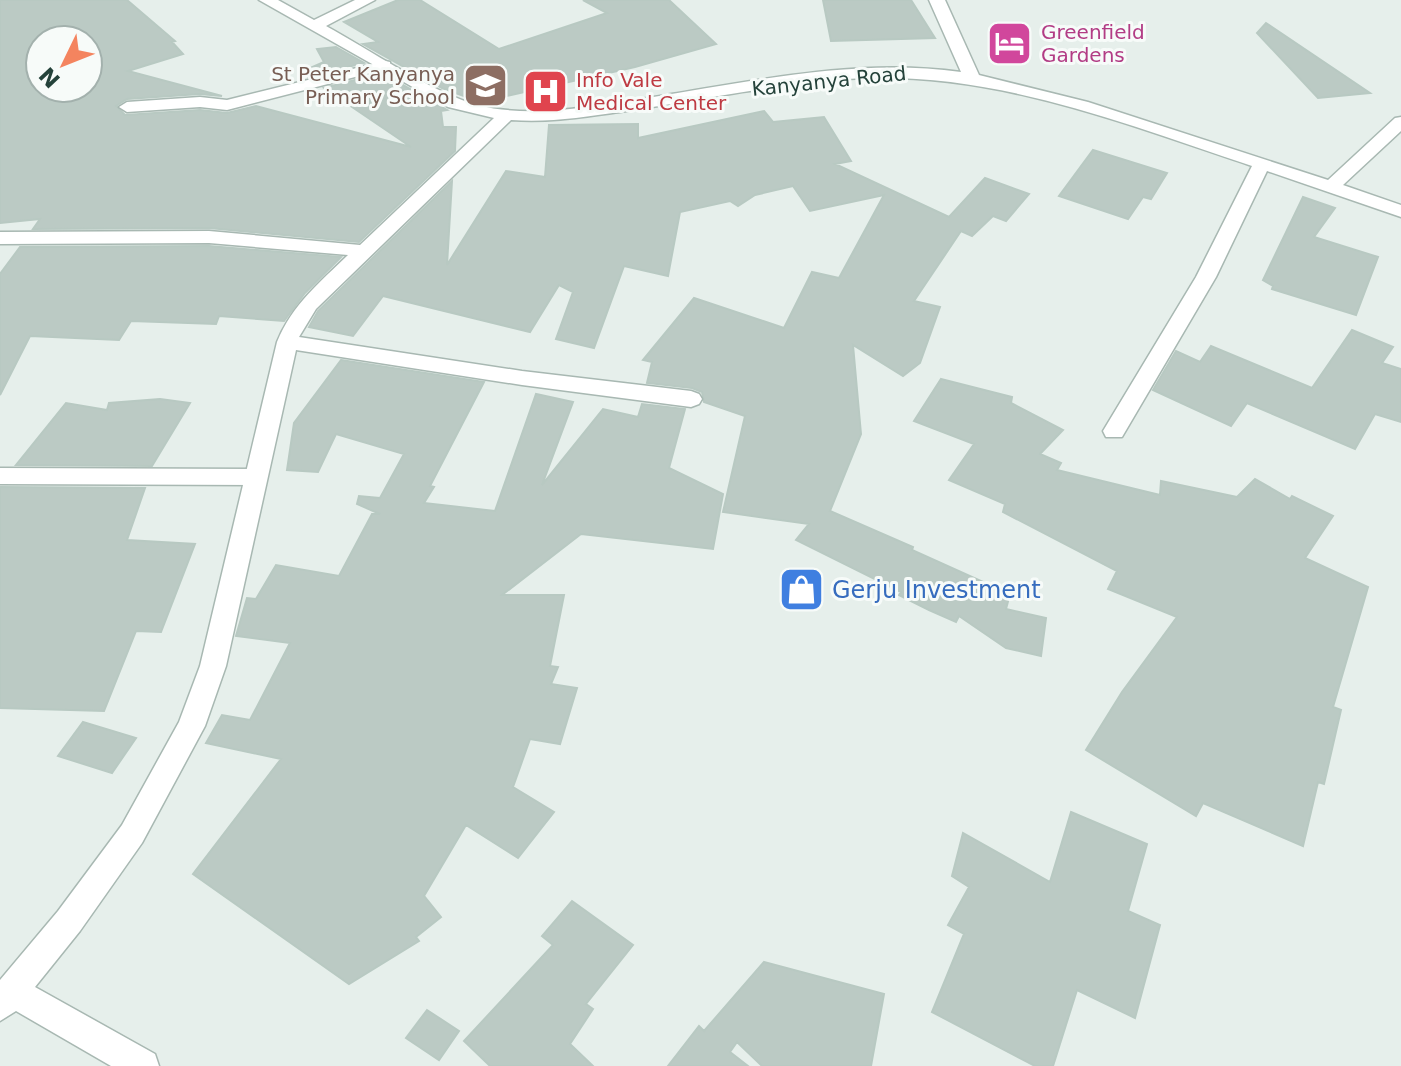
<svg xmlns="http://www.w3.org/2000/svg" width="1401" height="1066" font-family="'DejaVu Sans',sans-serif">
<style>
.building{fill:#bbcac4;stroke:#b8c9c2;stroke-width:2;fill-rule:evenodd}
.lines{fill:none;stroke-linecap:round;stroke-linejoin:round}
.lane-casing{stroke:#a8b8b2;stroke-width:3}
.street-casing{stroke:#a8b8b2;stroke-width:3}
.lane{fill:#fff;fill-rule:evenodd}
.street{fill:#fff;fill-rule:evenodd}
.labels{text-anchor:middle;stroke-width:6;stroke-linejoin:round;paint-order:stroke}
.far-hotel-label{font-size:20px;fill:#b23c85;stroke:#f7fbf9;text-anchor:start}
.far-education-label{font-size:20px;fill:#785e54;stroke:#f7fbf9;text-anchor:end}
.far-health-label{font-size:20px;fill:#be3a42;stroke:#f7fbf9;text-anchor:start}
.far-street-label{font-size:20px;fill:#24423a;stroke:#f7fbf9}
.shop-label{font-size:24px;fill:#366cbe;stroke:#f7fbf9;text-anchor:start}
</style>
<rect width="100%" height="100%" fill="#e6efeb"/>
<!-- building -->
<path class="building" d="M0,0h127l48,41 -3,1 11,12 -55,17 94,25 -22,-2 -73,5 -11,7 9,9 75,-5 27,3 29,-7 155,41 -87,-59 58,-15 65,37 -6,1 2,16h13l-1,24 -96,91 -150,-14 -176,1 7,-10 -40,4zM40,40h48v48h-48z
M398,0h22l79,49 108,-36 -24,-13h86l47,44 -81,23 -155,35 -38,-14 -79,-44 15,-2 -34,-20z
M823,0h88l24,38 -104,3z
M1266,23l104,70 -52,5 -61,-65z
M336,47l28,16 -56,14 -7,-5 23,-10 -7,-13z
M764,111l9,11 51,-5 27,44 -16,3 114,53 36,-39 44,16 -23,27 -13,-5 -21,20 -11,-5 -47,70 26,6 -20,56 -17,13 -50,-31 8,89 -31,77 83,36 -1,3 98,44 -4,15 40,9 -5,38 -35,-8 -47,-32 -3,6 -27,-12 -30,-15 2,-3 -105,-52 13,-16 -86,-12 22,-96 -41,-14 -2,-10 -10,-4 -45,-5 5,-21 -9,-2 51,-62 90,30 28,-56 27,6 45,-83 -74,16 -17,-25 -38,9 -17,11 -8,-5 -50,11 -12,64 -44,-10 -30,82 -38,-9 17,-47 -14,-7 -29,47 -147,-36 -30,40 -44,-9 9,-16 134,-130 -5,84 59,-94 39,6 4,-52 89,-1v14z
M1093,150l74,23 -16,26 -8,-2 -15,22 -69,-23z
M1303,197l32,11 -21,29 64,20 -22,58 -84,-26 1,-3 -10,-6z
M209,246l132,11 -36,36 -21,28 -65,-5 -3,8 -85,-3 -12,19 -89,-4 -30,59v-121l20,-27z
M1352,330l41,17 -11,16 19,6v53l-26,-8 -20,35 -108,-46 -16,23 -78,-36 23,-39 24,11 11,-16 101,42z
M341,360l143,22 -54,104 4,1 -10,16 71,8 41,-117 37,8 -31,83 61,-76 35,8 4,-13 43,5 -16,59 54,26 -10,55 -132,-15 -79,61h62l-14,71 8,1 -7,17 26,4 -17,56 -30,-5 -17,48 41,25 -36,46 -52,-33 -42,71 17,21 -25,20 3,4 -70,43 -156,-110 88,-115 -75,-16 16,-28 28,5 40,-77 -54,-7 11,-38 9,1 20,-34 63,11 33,-62h8l-23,-10 2,-8 21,2 24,-44 -68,-20 -18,38 -31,-2 7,-47z
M941,379l71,18 -1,6 52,27 -23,24 21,9 -4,7 103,25 1,-14 76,16 18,-18 35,20 2,-3 41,20 -28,42 63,29 -35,120 8,3 -17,74 -6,-2 -15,64 -100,-43 -7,13 -110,-66 36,-58 55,-75 -69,-28 9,-18 -114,-59 2,-8 -56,-24 25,-36 -60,-23z
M160,399l30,4 -38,63 -136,-1 50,-62 41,7 2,-7z
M0,487l145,1 -18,52 68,4 -34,88 -25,-1 -32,80 -104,-3z
M83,722l53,16 -24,35 -54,-17z
M1071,812l76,32 -19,67 32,14 -25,93 -58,-28 -24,76h-18l-103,-54 32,-78 -16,-9 21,-38 -17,-11 11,-43 87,49z
M572,901l61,44 -47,59 7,5 -23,35 23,22h-103l-26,-25 89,-96 -11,-9z
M764,962l120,32 -13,72h-109l-25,-24 -7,10 18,14h-80l31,-40 5,5z
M427,1010l32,21 -20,29 -33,-22z"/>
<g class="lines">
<defs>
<path id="lane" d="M385,61l5,1v6l-163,42 -27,-3 -73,5 -8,-5 8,-5 73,-5 27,3z
M0,468l256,1 7,2 4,6 -4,6 -7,2 -256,-1z"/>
<path id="street" d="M259,0h19l36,20 41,-20h20l-49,26c42,23 107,67 151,79 55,14 115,1 170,-7 103,-16 209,-41 314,-26l-32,-72h16l34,75 109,27 240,78 67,-62 6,-1v14l-58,54 58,20v12l-134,-46 -51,106 -94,160h-16l-3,-6 93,-154 56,-111c-132,-44 -264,-97 -405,-87 -76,6 -152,22 -227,33 -36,5 -72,11 -109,8l-195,189 -17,28 223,34 169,20 8,3 3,5 -3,5 -8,3 -169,-22 -226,-35 -70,316 -21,60 -63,117 -62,88 -45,56 120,67 4,12h-48l-95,-55 -16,10v-41l58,-69 64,-86 57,-103 21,-56 77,-324c15,-37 43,-60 71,-87l-139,-12 -209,1v-12l209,-1 151,14 134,-127 -46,-11z"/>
</defs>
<!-- lane casing -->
<use href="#lane" class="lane-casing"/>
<!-- street casing -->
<use href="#street" class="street-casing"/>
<!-- lane -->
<use href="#lane" class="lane"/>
<!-- street -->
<use href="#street" class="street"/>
</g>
<!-- icons -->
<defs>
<symbol id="hotel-square" viewBox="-11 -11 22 22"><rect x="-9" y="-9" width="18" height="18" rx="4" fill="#d1479c" stroke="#f7fbf9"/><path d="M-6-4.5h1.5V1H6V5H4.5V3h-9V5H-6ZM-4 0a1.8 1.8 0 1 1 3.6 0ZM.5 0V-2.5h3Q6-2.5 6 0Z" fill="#fff"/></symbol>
<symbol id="school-square" viewBox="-11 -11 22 22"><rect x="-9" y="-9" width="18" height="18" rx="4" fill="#8d6e63" stroke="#f7fbf9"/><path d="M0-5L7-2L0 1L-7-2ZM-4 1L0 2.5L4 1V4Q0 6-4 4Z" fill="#fff"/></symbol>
<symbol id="hospital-square" viewBox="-11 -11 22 22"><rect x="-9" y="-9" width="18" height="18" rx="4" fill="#e0444e" stroke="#f7fbf9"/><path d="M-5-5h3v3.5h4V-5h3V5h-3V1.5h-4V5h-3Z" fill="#fff"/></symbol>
<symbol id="shop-square" viewBox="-11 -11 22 22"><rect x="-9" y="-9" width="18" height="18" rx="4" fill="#3f7fe0" stroke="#f7fbf9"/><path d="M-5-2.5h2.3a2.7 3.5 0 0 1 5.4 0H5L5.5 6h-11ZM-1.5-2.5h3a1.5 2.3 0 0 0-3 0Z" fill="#fff"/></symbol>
</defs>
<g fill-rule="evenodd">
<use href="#hotel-square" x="984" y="18" width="51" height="51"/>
<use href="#school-square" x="460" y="60" width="51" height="51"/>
<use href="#hospital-square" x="520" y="66" width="51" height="51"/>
<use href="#shop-square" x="776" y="564" width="51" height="51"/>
</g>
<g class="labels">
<!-- far-hotel labels -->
<g class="far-hotel-label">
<text x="1041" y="39">Greenfield<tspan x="1041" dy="23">Gardens</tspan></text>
</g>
<!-- far-education labels -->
<g class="far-education-label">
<text x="455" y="81">St Peter Kanyanya<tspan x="455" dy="23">Primary School</tspan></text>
</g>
<!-- far-health labels -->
<g class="far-health-label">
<text x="576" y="87">Info Vale<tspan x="576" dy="23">Medical Center</tspan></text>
</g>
<!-- far-street labels -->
<g class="far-street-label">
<text transform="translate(829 81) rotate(-6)" y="7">Kanyanya Road</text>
</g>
<!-- shop labels -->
<g class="shop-label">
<text x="832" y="598">Gerju Investment</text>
</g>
</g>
<!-- north arrow -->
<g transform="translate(64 64) rotate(227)"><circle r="38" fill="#f7fbf9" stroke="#a3b1ad" stroke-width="2"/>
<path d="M0-6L14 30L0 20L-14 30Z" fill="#f4845f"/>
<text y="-12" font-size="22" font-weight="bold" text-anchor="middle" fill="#24423a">N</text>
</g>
</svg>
